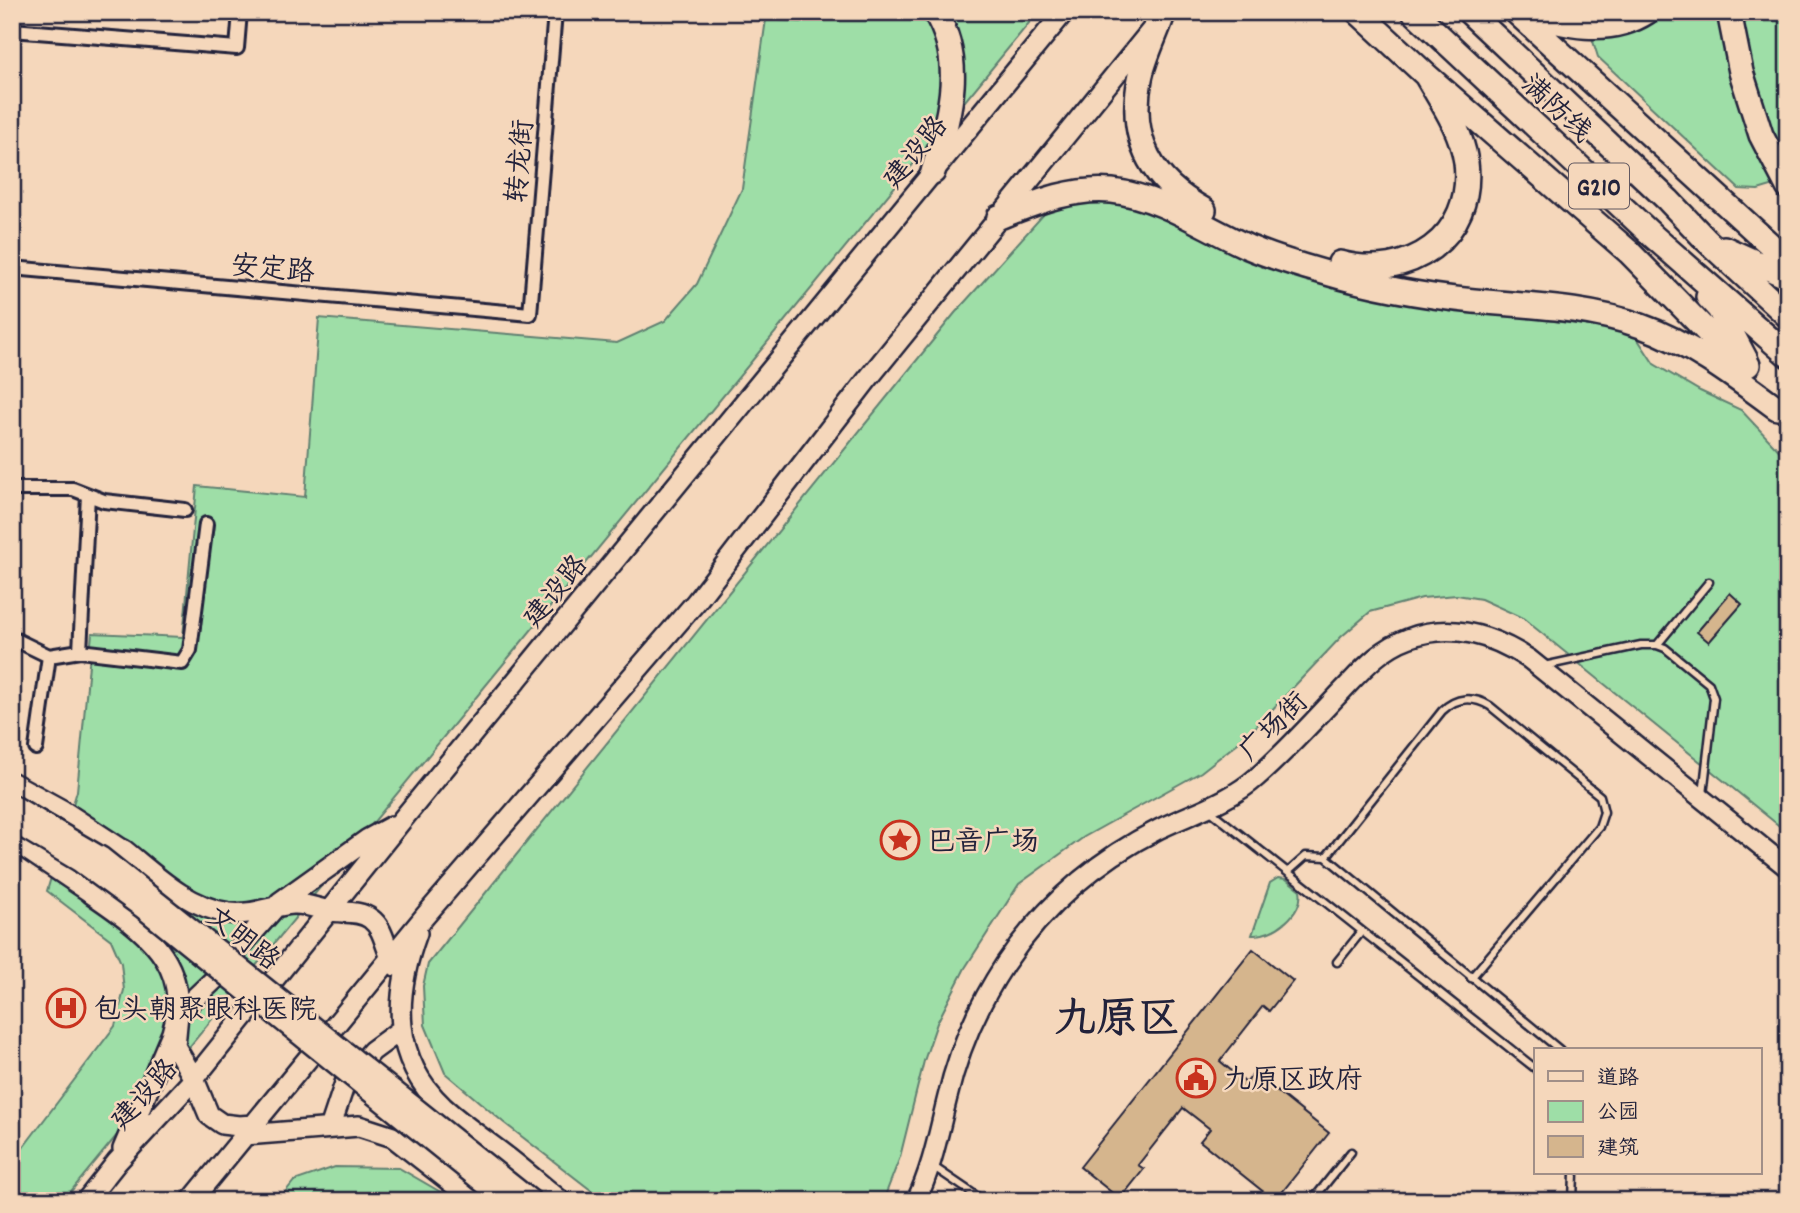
<svg xmlns="http://www.w3.org/2000/svg" width="1800" height="1213" font-family="Dekko,'LXGW WenKai TC',sans-serif">
<style>
.green{fill:#9edea7;stroke:#608071;stroke-width:2}
.building{fill:#d5b58d;stroke:#22223b;stroke-width:2}
.lines{fill:none;stroke-linecap:round;stroke-linejoin:round}
.lane-casing{stroke:#22223b;stroke-width:11}
.street-casing{stroke:#22223b;stroke-width:18}
.secondary-casing{stroke:#22223b;stroke-width:23}
.primary-casing{stroke:#22223b;stroke-width:24}
.highway-casing{stroke:#22223b;stroke-width:28}
.lane{stroke:#f5d7bb;stroke-width:6}
.street{stroke:#f5d7bb;stroke-width:12}
.secondary{stroke:#f5d7bb;stroke-width:18}
.primary{stroke:#f5d7bb;stroke-width:19}
.highway{stroke:#f5d7bb;stroke-width:23}
.secondary-bridge-casing{stroke:#22223b;stroke-width:23;stroke-linecap:butt}
.secondary-bridge{stroke:#f5d7bb;stroke-width:18}
.labels{text-anchor:middle;stroke-width:5;stroke-linejoin:round;paint-order:stroke}
.shield{fill:#f5d7bb;stroke:#615861;stroke-width:2}
.shield-label{font-size:26px;font-weight:bold;fill:#22223b}
.street-label{font-size:28px;fill:#22223b;stroke:#f5d7bb}
.poi-label{font-size:28px;fill:#22223b;stroke:#f5d7bb;text-anchor:start}
.town-label{font-size:42px;font-weight:bold;fill:#22223b;stroke:#f5d7bb}
</style>
<rect width="100%" height="100%" fill="#f5d7bb"/>
<filter id="ink" filterUnits="userSpaceOnUse"><feTurbulence type="fractalNoise" baseFrequency=".0143" numOctaves="2"/><feDisplacementMap in="SourceGraphic" scale="14" xChannelSelector="R" yChannelSelector="G"/><feConvolveMatrix kernelMatrix="1 2 1 2 8 2 1 2 1" color-interpolation-filters="sRGB"/></filter>
<g filter="url(#ink)">
<!-- green -->
<path class="green" d="M801,12h237l-975,1189h-51v-58l10,6 93,-123 9,-36 -3,-27 -10,-23 -64,-49 30,-100 15,-158 91,4 14,-151 108,11 14,-179 298,25 48,-22 32,-37 45,-95 24,-170 34,3z
M1578,12h210v169l-30,9 -19,-1 -141,-132 -13,-41z
M1078,200l42,2 36,10 101,49 90,31 286,40 21,32 46,27 41,19 47,50v373l-265,-215 -42,-19 -24,-4 -35,3 -52,14 -29,25 -93,98 -47,37 -117,65 -65,47 -54,84 -28,55 -13,38 -24,96 -17,44h-278l-102,-79 -58,-49 -20,-48 -2,-39 5,-22 527,-651 89,-99z
M1278,878l8,1 14,11c5,23 -27,47 -48,45l18,-52z
M335,1167l64,1 57,33h-178l16,-20z"/>
<!-- building -->
<path class="building" d="M1730,593l12,11 -33,38 -12,-10z
M1253,949l40,32 -24,30 -6,-5 -43,55 26,22 8,-10 75,60 -54,68 -75,-60 10,-12 -27,-21 -45,57 6,4 -24,30 -40,-32z"/>
<g class="lines">
<defs>
<path id="lane" d="M1657,645l52,-63
M1544,666l97,-21h16l8,3 44,36 5,14 -11,97
M1208,809l328,260
M1326,857l116,-146c14,-14 31,-15 48,-5l110,90 4,16 -5,15 -128,151
M1288,872l18,-16 20,1 234,193
M1337,962l25,-31
M931,1165l53,36
M1312,1201l39,-49
M1573,1201l1,-28"/>
<path id="street" d="M12,30l225,18 3,-36
M12,268l518,46 25,-302
M12,489h61l31,12 81,9
M12,638l37,18 31,-5 102,12 8,-13 16,-126
M80,651l8,-156
M36,748l13,-92"/>
<path id="secondary" d="M12,782l51,28 61,40
M12,840l80,54
M916,1201c16,-33 22,-66 31,-102 11,-48 31,-94 58,-135 39,-58 92,-104 154,-135 33,-16 70,-27 98,-52 31,-27 58,-58 86,-87 20,-21 38,-42 66,-52 43,-16 83,-3 120,21l259,209"/>
<path id="primary" d="M124,850c31,25 63,57 105,63 23,3 41,-7 64,-9 13,-1 24,5 37,7 13,2 30,-1 41,8 15,11 14,34 25,47
M92,894c51,35 102,70 80,139l-49,116
M417,933c-23,63 -26,125 26,174 19,17 39,31 59,46 20,15 39,32 59,48
M253,1125l-14,1 -17,-2 -13,-9 -15,-36 -19,-33 3,-32 40,-38 17,-23 45,-51 88,-63 24,-13
M330,1128l15,-45 27,-32 30,-22
M245,1135l114,-9 34,11 82,64
M86,1201l31,-39 77,-83 208,-259 662,-808
M191,1201l234,-285 271,-314 171,-222 287,-353"/>
<path id="highway" d="M1358,12l68,63 203,177 98,100 21,13
M1414,12l240,225 134,118
M1469,12l199,188 38,40 82,76
M1516,12l272,249
M1523,12c39,13 86,25 124,0
M1729,12l12,60 20,63 27,52
M1162,17c-7,20 -18,41 -22,62 -12,60 11,102 64,131
M933,172c15,-54 34,-108 2,-160
M999,217c36,-14 74,-30 113,-26 50,6 91,36 136,56 24,10 50,18 75,25 50,15 100,24 151,29 56,5 113,6 167,25 49,17 94,51 136,82
M1724,248l64,29
M1340,263c68,18 135,-25 126,-101 -5,-33 -24,-59 -40,-87
M1708,297l11,12 27,51"/>
</defs>
<!-- lane casing -->
<use href="#lane" class="lane-casing"/>
<!-- street casing -->
<use href="#street" class="street-casing"/>
<!-- secondary casing -->
<use href="#secondary" class="secondary-casing"/>
<!-- primary casing -->
<use href="#primary" class="primary-casing"/>
<!-- highway casing -->
<use href="#highway" class="highway-casing"/>
<!-- lane -->
<use href="#lane" class="lane"/>
<!-- street -->
<use href="#street" class="street"/>
<!-- secondary -->
<use href="#secondary" class="secondary"/>
<!-- primary -->
<use href="#primary" class="primary"/>
<!-- highway -->
<use href="#highway" class="highway"/>
<defs>
<path id="secondary-bridge" d="M12,804l90,53 431,344
M12,822l67,40 64,47 362,292"/>
</defs>
<!-- secondary-bridge casing -->
<use href="#secondary-bridge" class="secondary-bridge-casing"/>
<!-- secondary-bridge -->
<use href="#secondary-bridge" class="secondary-bridge"/>
</g>
</g>
<!-- icons -->
<defs>
<symbol id="sight-ring" viewBox="-11 -11 22 22"><circle r="9.5" fill="#f5d7bb" stroke="#c8321e" stroke-width="1.5"/><path d="M0-6L1.8-2.2L6-1.7L2.9 1.2L3.7 5.4L0 3.3L-3.7 5.4L-2.9 1.2L-6-1.7L-1.8-2.2Z" fill="#c8321e"/></symbol>
<symbol id="hospital-ring" viewBox="-11 -11 22 22"><circle r="9.5" fill="#f5d7bb" stroke="#c8321e" stroke-width="1.5"/><path d="M-5-5h3v3.5h4V-5h3V5h-3V1.5h-4V5h-3Z" fill="#c8321e"/></symbol>
<symbol id="civic-ring" viewBox="-11 -11 22 22"><circle r="9.5" fill="#f5d7bb" stroke="#c8321e" stroke-width="1.5"/><path d="M-.6-6.5H3V-4.5H.6V-3L4-1V1h2V6H-6V1h2V-1L-.6-3ZM-1.2 2.5V6h2.4V2.5Z" fill="#c8321e"/></symbol>
</defs>
<g fill-rule="evenodd">
<use href="#sight-ring" x="878" y="818" width="44" height="44"/>
<use href="#hospital-ring" x="44" y="986" width="44" height="44"/>
<use href="#civic-ring" x="1174" y="1056" width="44" height="44"/>
</g>
<g class="labels">
<!-- shield labels -->
<rect class="shield" x="1569" y="163.5" width="60" height="45" rx="5"/>
<g class="shield-label">
<text x="1599" y="195">G210</text>
</g>
<!-- street labels -->
<g class="street-label">
<text transform="translate(1558 107) rotate(43)" y="10">满防线</text>
<text transform="translate(914 151) rotate(-51)" y="10">建设路</text>
<text transform="translate(518 161) rotate(-85)" y="10">转龙街</text>
<text transform="translate(273 267) rotate(5)" y="10">安定路</text>
<text transform="translate(554 590) rotate(-51)" y="10">建设路</text>
<text transform="translate(1272 725) rotate(-45)" y="10">广场街</text>
<text transform="translate(244 937) rotate(38)" y="10">文明路</text>
<text transform="translate(143 1093) rotate(-48)" y="10">建设路</text>
</g>
<!-- poi labels -->
<g class="poi-label">
<text x="927" y="850">巴音广场</text>
<text x="93" y="1018">包头朝聚眼科医院</text>
<text x="1223" y="1088">九原区政府</text>
</g>
<!-- town labels -->
<g class="town-label">
<text x="1117" y="1031">九原区</text>
</g>
</g>
<!-- margin -->
<rect width="1800" height="1213" fill="none" stroke="#f5d7bb" stroke-width="42"/>
<rect x="21" y="21" width="1758" height="1171" fill="none" stroke="#22223b" stroke-width="2.5" filter="url(#ink)"/>
<!-- legend -->
<rect x="1534" y="1048" width="228" height="126" fill="#f5d7bb" stroke="#a18f88" stroke-width="2"/>
<rect x="1548" y="1071" width="35" height="10" fill="#f5d7bb" stroke="#a18f88" stroke-width="2"/>
<text x="1597" y="1084" font-size="21" fill="#22223b">道路</text>
<rect x="1548" y="1101" width="35" height="21" fill="#9edea7" stroke="#a18f88" stroke-width="2"/>
<text x="1597" y="1118" font-size="21" fill="#22223b">公园</text>
<rect x="1548" y="1136" width="35" height="21" fill="#d5b58d" stroke="#a18f88" stroke-width="2"/>
<text x="1597" y="1154" font-size="21" fill="#22223b">建筑</text>
</svg>
